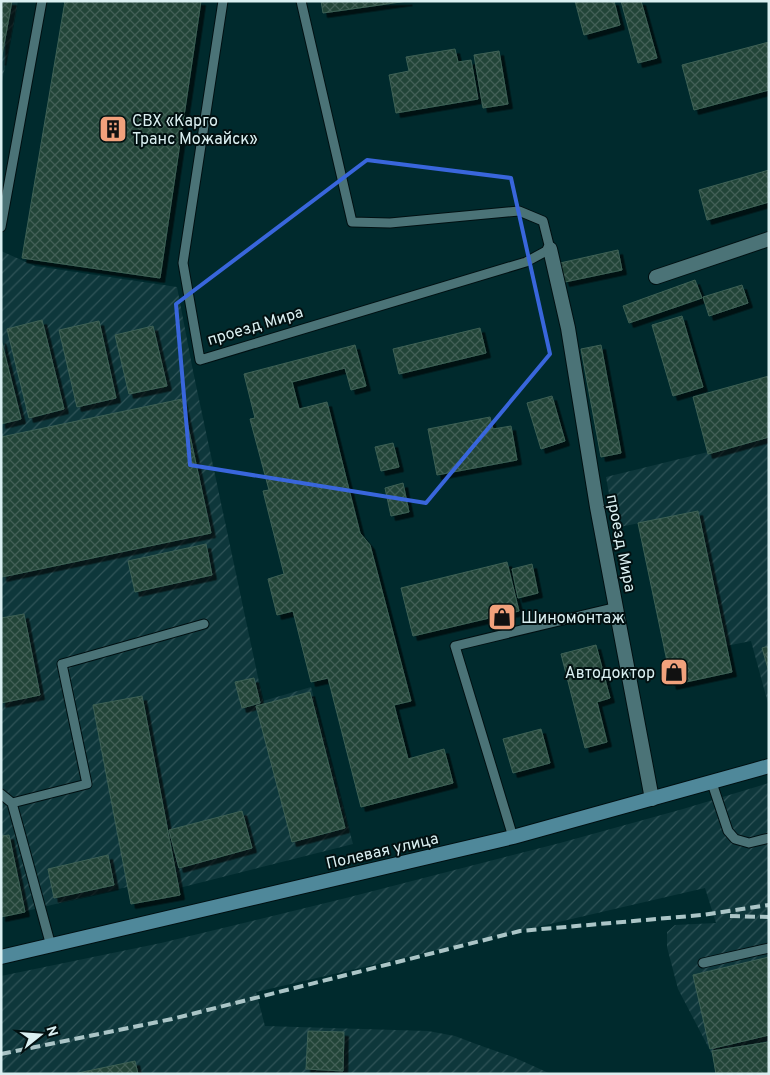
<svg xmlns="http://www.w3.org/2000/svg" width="770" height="1075" font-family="Overpass,sans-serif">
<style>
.industrial{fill:url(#industrial-furrows)}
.building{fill:url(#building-cross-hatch);stroke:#3e6155;filter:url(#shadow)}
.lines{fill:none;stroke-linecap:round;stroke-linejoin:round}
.service-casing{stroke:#001012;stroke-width:11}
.minor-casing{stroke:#001012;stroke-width:16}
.secondary-casing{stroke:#001012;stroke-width:16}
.service{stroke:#4b7377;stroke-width:9}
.minor{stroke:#4b7377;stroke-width:14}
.secondary{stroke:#4f889a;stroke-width:14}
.rail{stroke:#abc5c7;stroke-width:4;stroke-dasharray:10 5;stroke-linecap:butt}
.marked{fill:none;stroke:#3966dc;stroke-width:4;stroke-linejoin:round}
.labels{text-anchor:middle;stroke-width:4;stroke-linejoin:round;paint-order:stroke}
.poi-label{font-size:16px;fill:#daeff1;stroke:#021011;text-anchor:start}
.street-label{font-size:16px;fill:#daeff1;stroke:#021011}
</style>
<defs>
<pattern id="industrial-furrows" width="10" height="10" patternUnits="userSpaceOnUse" patternTransform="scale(1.25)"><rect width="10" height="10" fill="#0e373b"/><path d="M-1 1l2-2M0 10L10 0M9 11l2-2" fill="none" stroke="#305458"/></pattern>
<pattern id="building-cross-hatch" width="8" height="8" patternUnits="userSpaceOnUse" patternTransform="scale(1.25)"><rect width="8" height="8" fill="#224539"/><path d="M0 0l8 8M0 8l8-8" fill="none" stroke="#426056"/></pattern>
<filter id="shadow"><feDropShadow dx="4.5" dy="4.5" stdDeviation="0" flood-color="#0009"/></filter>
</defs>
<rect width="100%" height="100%" fill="#002a2d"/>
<!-- industrial -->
<path class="industrial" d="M1,1h17l-17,86z
M1,251l34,15 142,21 16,84 70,330 48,-14 42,157 -174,44 1,7 -49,9 -4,-17 -126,30z
M769,437v270l-18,-66 -25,5 -28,-135 -83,17 -9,-51z
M769,783v291h-53l-3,-18 -35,-67 -11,-42v-15l8,-7 41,-2 -11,-35 -449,104 9,34 163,5 27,5 21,8 37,13 38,17h-550v-98l160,-33 185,-45 214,-55 123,-34z"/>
<!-- building -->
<path class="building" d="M1,1h11l-11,60z
M65,1h136l-41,277 -138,-20z
M321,1h87l-85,12z
M575,1h39l6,24 -36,10z
M621,1h20l16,57 -19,5z
M769,42v48l-75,20 -12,-45z
M455,49l3,13 13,-2 7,39 -82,14 -7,-38 20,-4 -3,-14z
M499,51l9,53 -25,4 -9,-53z
M769,170v32l-62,18 -8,-30z
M618,250l4,20 -57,12 -5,-19z
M695,280l7,18 -73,25 -6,-17z
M742,285l6,18 -39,13 -6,-19z
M682,316l21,71 -30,9 -21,-71z
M42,320l22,89 -35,9 -22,-89z
M99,321l17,77 -39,9 -18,-77z
M153,326l14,60 -38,8 -14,-59z
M480,328l6,25 -87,21 -6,-25z
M1,339l20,80 -20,5z
M355,345l11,41 -15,4 -6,-22 -53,14 7,27 28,-7 33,131 10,12 41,156 -17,4 14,54 36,-10 9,34 -92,24 -33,-129 -17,4 -18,-71 -16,4 -9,-36 16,-5 -21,-83 6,-1 -19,-71 5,-1 -11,-44z
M601,345l20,108 -20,4 -20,-108z
M769,376v61l-61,17 -15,-57z
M552,396l13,45 -24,8 -14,-46z
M182,399l29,134 -209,44 -1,-140z
M490,417l3,12 18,-3 6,34 -80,15 -9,-46z
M393,443l6,24 -18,4 -6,-24z
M403,483l6,29 -18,4 -6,-28z
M698,511l34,161 -60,13 -34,-162z
M206,544l6,31 -77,17 -7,-31z
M507,562l12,49 -106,25 -12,-48z
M532,564l6,29 -20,5 -6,-29z
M24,614l16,81 -39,8v-85z
M596,645l14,53 -13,4 10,40 -22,6 -24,-94z
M769,646v26l-7,-24z
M254,678l6,25 -18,5 -7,-26z
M310,692l35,136 -53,14 -36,-136z
M142,696l38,199 -49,9 -38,-199z
M541,729l9,34 -37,10 -10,-34z
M242,811l10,37 -73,20 -10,-38z
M9,835l16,77 -24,5v-81z
M108,855l6,30 -60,13 -6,-29z
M769,957v78l-59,14 -17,-74z
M308,1031l36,1 -1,39 -37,-2z
M769,1042v32h-53l-4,-23z
M135,1061l3,13h-59l-1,-1z"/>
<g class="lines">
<defs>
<path id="service" d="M223,1l-40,262 17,97 326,-98 24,-13 -7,-28 -24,-10 -129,12 -38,-1 -51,-221
M1,227l41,-226
M712,783l16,48 7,8 14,4 20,-5
M1,794l11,9 39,143
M12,803l75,-19 -25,-120 142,-40
M513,837l-58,-191 162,-39
M703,963l66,-15"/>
<path id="minor" d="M550,249l18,79 29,179 55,292
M656,277l113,-38"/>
<path id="secondary" d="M1,957l512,-120 256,-71"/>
</defs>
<!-- service casing -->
<use href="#service" class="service-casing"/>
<!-- minor casing -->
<use href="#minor" class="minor-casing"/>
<!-- secondary casing -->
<use href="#secondary" class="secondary-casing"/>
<!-- service -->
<use href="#service" class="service"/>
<!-- minor -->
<use href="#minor" class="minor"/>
<!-- secondary -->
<use href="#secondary" class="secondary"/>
<!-- rail -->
<path class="rail" d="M730,916l39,1
M1,1054l171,-35 348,-88 182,-16 67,-10"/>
</g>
<!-- marked area -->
<path class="marked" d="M367,160l144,18 39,176 -124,149 -236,-38 -14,-161z"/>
<!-- icons -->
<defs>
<symbol id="building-square" viewBox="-11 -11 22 22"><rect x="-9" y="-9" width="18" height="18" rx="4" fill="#f1a17c" stroke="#021011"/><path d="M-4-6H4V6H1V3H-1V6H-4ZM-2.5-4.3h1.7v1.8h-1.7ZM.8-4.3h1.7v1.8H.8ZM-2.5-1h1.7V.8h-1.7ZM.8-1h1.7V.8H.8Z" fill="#111"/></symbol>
<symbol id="shop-square" viewBox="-11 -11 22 22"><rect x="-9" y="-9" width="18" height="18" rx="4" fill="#f1a17c" stroke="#021011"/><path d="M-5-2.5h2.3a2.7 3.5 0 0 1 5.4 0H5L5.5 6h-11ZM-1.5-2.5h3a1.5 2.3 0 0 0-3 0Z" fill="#111"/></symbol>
</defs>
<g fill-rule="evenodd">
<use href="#building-square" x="97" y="113" width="32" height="32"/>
<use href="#shop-square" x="486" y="601" width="32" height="32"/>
<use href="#shop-square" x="658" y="656" width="32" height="32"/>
</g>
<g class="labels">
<!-- poi labels -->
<g class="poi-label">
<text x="132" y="126">СВХ «Карго<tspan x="132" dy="18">Транс Можайск»</tspan></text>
<text x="521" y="623">Шиномонтаж</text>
<text x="655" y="678" text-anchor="end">Автодоктор</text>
</g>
<!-- street labels -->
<g class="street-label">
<text transform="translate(255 325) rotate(-17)" y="6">проезд Мира</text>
<text transform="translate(622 543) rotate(79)" y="6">проезд Мира</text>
<text transform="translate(382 850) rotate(-13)" y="6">Полевая улица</text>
</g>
</g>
<!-- border -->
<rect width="770" height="1075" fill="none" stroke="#daeff1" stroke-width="5"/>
<!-- north arrow -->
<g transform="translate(40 1035) rotate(73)" stroke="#021011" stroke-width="4" paint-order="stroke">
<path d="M0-4L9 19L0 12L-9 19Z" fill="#daeff1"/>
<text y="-8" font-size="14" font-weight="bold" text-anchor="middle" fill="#daeff1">N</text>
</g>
</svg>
